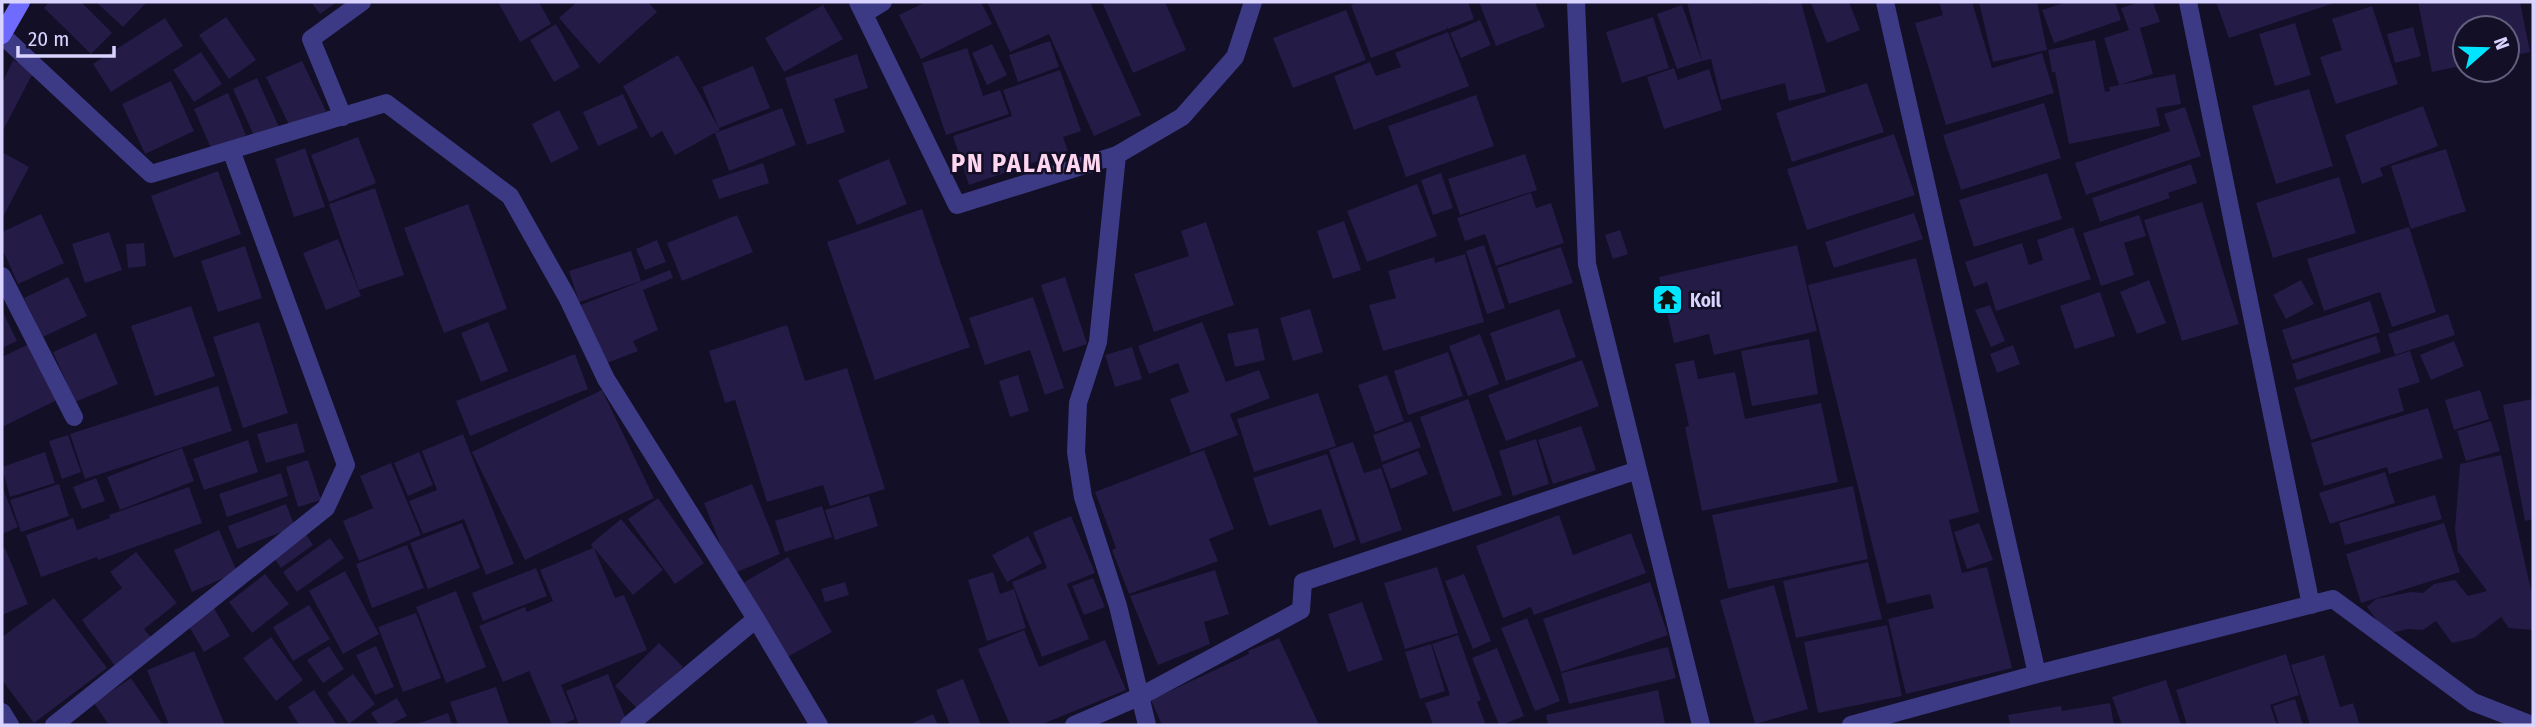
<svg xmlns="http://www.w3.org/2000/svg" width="2535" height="727" font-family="'Fira Sans Condensed',sans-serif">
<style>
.building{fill:#241b47}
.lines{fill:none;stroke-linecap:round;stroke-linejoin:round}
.street{stroke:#3d3a85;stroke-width:18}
.secondary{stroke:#6f6bff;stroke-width:18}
.labels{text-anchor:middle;stroke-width:5;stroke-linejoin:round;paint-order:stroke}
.poi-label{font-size:19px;font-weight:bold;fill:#d9d4ff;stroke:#130f26;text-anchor:start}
.district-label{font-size:26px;font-weight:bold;letter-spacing:2px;fill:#ffd6f0;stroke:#130f26}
</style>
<rect width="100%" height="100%" fill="#130f26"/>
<!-- building -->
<path class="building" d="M49,2h32l31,31 -21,21 -47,-46z
M96,2h51l-24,25z
M311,2h26l-17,12z
M498,2h41l12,22 -31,18z
M577,2h71l9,10 -58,52 -40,-46z
M926,2h55l11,22 -71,35 -22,-44z
M987,2h103l51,113 -47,21 -45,-102 -39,18z
M1102,2h63l21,48 -53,23z
M1360,2h108l6,17 -26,10 -1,-3v3l-76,29 -20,-53z
M1479,2h56l10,25 -49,19z
M1687,2h65v2l49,-2 25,90 -37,9 -4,-18 -64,17 -10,-41 -9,2z
M1849,2l11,28 -33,13 -16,-40z
M1939,2h33l20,66 50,-15 12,40 -108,32 -31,-102 28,-8z
M1979,2h58l10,48 -54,12z
M2067,2h48l6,18 -67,23 -12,-33z
M2140,2h13l7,20 -20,6 13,46 -34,11 -15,-47 25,-8 -8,-22z
M2216,2h121l-108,36z
M2418,2h102l10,50 -23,5v-29h-42v37l-33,7z
M823,5l20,34 -59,33 -19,-34z
M1682,5l20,56 -25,8 -20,-55z
M2372,6l26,78 -62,20 -16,-47 22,-7 -10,-31z
M1346,10l20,50 -73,28 -20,-50z
M226,17l30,43 -27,19 -30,-44z
M1653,17l16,51 -47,15 -16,-51z
M165,18l18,28 -72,46 -18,-28z
M1480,20l11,25 -30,13 -11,-25z
M2295,23l16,52 -36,11 -16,-52z
M556,24l24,43 -26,15 -24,-42z
M2413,27l8,29 -26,7 -8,-29z
M1448,32l21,54 -115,44 -20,-54 36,-14 6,14 25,-9 -6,-14z
M2095,40l10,52 5,-1 -1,-4 66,-13 6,30 -25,4 4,18 -91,18 -14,-72h-3l-4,-22z
M1050,41l9,26 -41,15 -9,-27z
M992,44l15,31 -20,10 -15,-32z
M967,48l16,48 17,-6 9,24 -63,21 -24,-72z
M201,52l21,32 -28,18 -21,-32z
M857,54l11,34 -34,11 11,33 -38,13 -22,-67z
M678,55l42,75 -45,25 -13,-24 -11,7 -28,-52z
M13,60l21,11 -32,61v-49z
M302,61l24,50 -36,16 -24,-50z
M753,66l17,42 -51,20 -17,-41z
M1674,68l4,12 31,-11 13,41 -58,19 -17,-52z
M1060,70l21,61 -18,6 5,14 -99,34 -16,-49 59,-20 -9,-26z
M257,78l22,49 -24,11 -22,-49z
M171,81l23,50 -49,23 -23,-50z
M1867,83l17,49 -92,30 -16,-49z
M2309,89l24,77 -57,18 -24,-78z
M228,93l18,42 -34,16 -18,-42z
M623,94l15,34 -40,18 -15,-34z
M1476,95l18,51 -88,31 -18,-51z
M2044,103l17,55 -100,32 -18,-55z
M2423,106l15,40 -58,22 3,8 -21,8 -17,-49z
M2185,107l16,49 -115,39 -11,-32 95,-32 -6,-17z
M782,108l14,37 -67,26 -14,-38z
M559,110l20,39 -28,14 -19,-39z
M1894,134l21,61 -108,35 -20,-61z
M358,137l18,46 -47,19 -18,-47z
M305,148l20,59 -31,10 -19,-58z
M2446,149l20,62 -55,18 -20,-63z
M2,152l27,15 -25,48 -2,-1z
M1525,154l12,36 -77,25 -12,-36z
M889,159l18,45 -50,21 -19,-45z
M763,163l6,20 -50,16 -7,-19z
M2191,164l6,19 -29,10 2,5 -70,24 -8,-24z
M218,171l23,63 -67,24 -23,-62z
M1441,173l12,35 -20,7 -12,-35z
M2047,173l15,46 -88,28 -15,-47z
M2339,177l17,56 -83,25 -17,-55z
M1417,184l20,52 -70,26 -20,-51z
M375,188l29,87 -45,15 -30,-86z
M1531,193l5,15 15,-5 13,40 -68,23 -11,-32 -20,7 -8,-23z
M2202,202l37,122 -57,17 -38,-121z
M468,204l39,105 -63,24 -40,-105z
M922,209l48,138 -95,33 -48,-138z
M1914,213l9,26 -89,29 -9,-26z
M41,214l23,49 -46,21 -16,-36v-16z
M737,215l16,37 -71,29 -15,-38z
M2139,215l7,21 -22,7 10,32 -33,11 -18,-53z
M1344,221l17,49 -28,9 -16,-48z
M1206,222l28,83 -80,27 -20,-58 55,-18 -8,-25z
M2073,227l18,52 -95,32 -9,-29 -13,5 -9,-25 57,-19 7,22 14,-5 -6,-20z
M2409,227l27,85 -44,15 -12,-35 -56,19 -17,-52z
M1620,230l8,24 -15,5 -8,-24z
M109,232l13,38 -37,13 -13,-39z
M338,239l23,57 -35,14 -23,-57z
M657,240l9,22 -21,8 -9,-21z
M144,243l2,23 -18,2 -2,-24z
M1484,245l21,63 -18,6 -21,-63z
M1797,245l20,86 -103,24 -5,-21 -35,9 -15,-66z
M245,246l17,52 -44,14 -17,-51z
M1561,247l12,36 -64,21 -12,-36z
M631,251l10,30 -62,21 -10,-31z
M1465,254l19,68 -101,29 -14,-46 27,-7 -8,-27 46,-14 1,6z
M1916,258l63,254 -30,8 13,53 25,-6 25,101 -106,26 -18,-75 46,-11 -4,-14 -43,10 -79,-319z
M670,270l3,8 -30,12 15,40 -25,11 5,10 -34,13 -23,-59z
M68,277l19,39 -44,21 -19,-39z
M1065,277l22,67 -24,8 -22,-67z
M2149,280l17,43 -29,11 -17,-42z
M2301,280l13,24 -28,15 -13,-24z
M2100,292l15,44 -40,13 -15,-43z
M1033,297l31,91 -19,7 -15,-45 -45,15 -16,-47z
M2370,301l10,31 -88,28 -10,-30z
M1990,305l15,36 -14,6 -16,-37z
M191,306l24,70 -60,20 -24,-70z
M1310,309l13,43 -30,9 -13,-43z
M1559,309l17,48 -70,24 -16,-48z
M2,310l15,31 -15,7z
M2448,314l7,21 -60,20 -7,-21z
M259,322l29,91 -45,15 -30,-91z
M488,322l20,49 -27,11 -20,-49z
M1202,322l24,60 33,-12 11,28 -40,16 8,21 -47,18 -21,-54 19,-7 -11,-29 -29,11 -11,-28z
M787,325l18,56 42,-13 38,121 -55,17 -7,-21 -56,17 -32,-102 -10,3 -16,-52z
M1258,328l7,32 -30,7 -8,-33z
M96,333l22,51 -43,18 -22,-50z
M1480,334l19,50 -31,12 -19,-50z
M2376,336l5,16 -84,28 -5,-16z
M1809,339l9,55 -66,12 -11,-55z
M2454,341l10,25 -33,14 -11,-25z
M31,343l26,57 -55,27v-70z
M2013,345l7,19 -23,9 -7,-19z
M1132,347l10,32 -27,8 -10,-32z
M2410,351l10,31 -22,7 6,22 -93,29 -17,-52z
M1448,352l15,44 -55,19 -14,-44z
M575,354l13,35 -118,47 -14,-35z
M1582,360l17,46 -93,35 -18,-46z
M1694,360l4,19 37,-7 10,47 76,-16 17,79 -136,29 -17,-84 4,-1 -14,-62z
M1018,375l11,36 -19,6 -11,-36z
M1387,375l17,46 -29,11 -17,-47z
M218,386l14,45 -147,48 -15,-45z
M602,390l52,108 -129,62 -53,-108z
M2480,390l9,29 -35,11 -9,-30z
M1318,393l18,53 -82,26 -17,-53z
M1468,399l34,96 -49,17 -33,-95z
M2533,399v120l-8,2 -22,-116z
M2428,408l15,50 -54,16 -2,-7 -63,19 -13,-43z
M1411,421l10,26 -39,15 -9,-27z
M2491,421l9,30 -34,10 -9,-30z
M297,423l8,29 -39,11 -9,-29z
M1581,426l15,44 -43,14 -15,-44z
M463,434l51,130 -28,11 -22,-56 -41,15 -14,-33 28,-11 -15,-39z
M68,435l13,37 -19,7 -13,-38z
M1536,439l13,45 -36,12 -14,-45z
M248,440l10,32 -54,18 -11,-31z
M1353,442l11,31 17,-5 21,62 -41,14 -32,-94z
M182,448l12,33 -74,29 -13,-33z
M1204,450l30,79 -25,10 9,22 -89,33 -17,-44 4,-2 -21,-56z
M1418,451l10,23 -37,15 -9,-24z
M45,452l10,31 -45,14 -8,-30z
M419,452l14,33 -25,11 -14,-33z
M1327,454l29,86 -22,8 -13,-39 -52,17 -16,-48z
M2501,455l30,135 2,-2v42l-24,-2 -8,-11 -27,21 -22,5 -16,-22 -13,9 -15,-1 -21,5 -20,-27 9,-8 35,-7 12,1 11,-9 21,-4 13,16 19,-5 -29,-39 -3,-23 5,-65z
M308,460l13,40 -23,7 -12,-40z
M391,463l30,72 -62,26 -16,-40 30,-13 -13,-32z
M2385,472l10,31 -65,21 -11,-31z
M281,473l7,23 -61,21 -8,-23z
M96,478l9,23 -23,8 -9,-22z
M59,484l10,32 -48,16 -11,-32z
M752,484l28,70 -48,20 -28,-71z
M2,486l16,41 -16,7z
M1853,486l15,73 -140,30 -16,-74z
M189,487l13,36 -104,37 -1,-3 -56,20 -15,-42 47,-17 4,12 33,-12 -1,-3z
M2435,495l7,24 -97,26 -6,-22z
M869,496l9,30 -43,14 -10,-30z
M658,498l46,65 -29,21 -47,-65z
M286,504l9,23 -58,22 -9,-23z
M822,506l10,31 -47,15 -10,-31z
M1559,515l14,40 58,-22 15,40 -112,42 -3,-8 -28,11 -27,-72z
M1071,516l24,57 -28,11 22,55 -47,18 -30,-75 35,-14 -14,-36z
M621,519l42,51 -30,25 -39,-47 21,50 9,-3 23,55 -86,35 14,34 -14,6h-9l-23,-54 -26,11 -24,-56 46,-19 2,5 26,-11 -13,-31 53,-22 -2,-4z
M462,523l18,45 -52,21 -18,-46z
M1979,523l14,37 -26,9 -13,-37z
M2444,523l16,49 -99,31 -15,-49z
M219,530l18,42 -45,20 -18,-42z
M306,534l7,11 -32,23 -8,-11z
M1028,536l14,27 -35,19 -15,-27z
M330,538l14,20 -47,34 -14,-20z
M407,545l17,43 -52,20 -16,-44z
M5,548l23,56 -26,11v-66z
M136,552l41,51 -33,26 8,10 -37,27 -33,-46 40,-32 -12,-16z
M788,557l44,75 -48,27 -43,-75z
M1868,562l14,57 -86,19 -13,-57z
M1437,567l21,66 -53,16 -21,-66z
M536,568l11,28 -64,25 -11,-28z
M1215,570l14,44 -25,8 6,22 -52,21 -28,-69z
M345,571l34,63 -36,20 -34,-63z
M993,572l7,22 14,-5 12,39 -39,13 -19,-61z
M265,574l24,30 -37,29 -23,-31z
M1464,574l27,67 -18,8 -28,-68z
M1093,578l12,29 -21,8 -12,-29z
M845,582l4,13 -24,7 -4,-13z
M1650,582l18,53 -107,37 -18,-53z
M1774,585l34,124 -53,15 -35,-124z
M456,591l30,76 -40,16 -30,-76z
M54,598l53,70 -73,55 -32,-43v-43z
M1362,602l21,58 -35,12 -20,-58z
M309,605l21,34 -37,22 -20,-34z
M214,608l16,28 -26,16 -17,-29z
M416,613l25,65 -38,14 -25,-65z
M1527,618l33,83 -25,10 -34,-83z
M1887,625l15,71 -84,17 -14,-71z
M1024,630l15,37 66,-27 21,50 -86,35h-30l-32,-76z
M1458,635l23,65 -4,2 9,23h-53l-8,-22 25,-8 -18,-51z
M271,637l32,43 -27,21 -33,-43z
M1279,638l40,87h-157l-11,-25 98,-46 -1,-3z
M659,643l24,24 -44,43 -24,-24z
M1431,644l14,47 -25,8 -15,-47z
M329,646l15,23 -21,14 -16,-23z
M376,646l18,41 -19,8 -19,-40z
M1668,647l8,31 -107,26 -8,-31z
M1497,648l27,68 -22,9h-3l-27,-67z
M194,651l31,74h-56l-22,-55z
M2286,654l13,41 -29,10 7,20h-90l-11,-35z
M2324,655l16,52 13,-4 7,22h-50l-19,-60z
M353,674l22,30 -26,20 -22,-31z
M608,674l19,48 -7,3h-41l-13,-34z
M131,678l31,46 -2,1h-51l-15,-22z
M963,679l18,46h-31l-14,-35z
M2166,680l15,45h-59l-10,-28z
M496,687l13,38h-51l-8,-23z
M314,690l23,35h-38l-11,-18z
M1658,690l7,33 -10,2h-107l-2,-10z
M397,698l10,18 -18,9h-10l-8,-12z
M2295,699l8,26h-24l-6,-19z
M2110,703l4,22h-104l-2,-10 53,-9 1,5z
M448,713l4,12h-38z
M933,714l5,11h-30z"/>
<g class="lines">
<!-- street -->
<path class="street" d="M858,2l99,203 160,-50 65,-38 53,-60 18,-55
M1576,2l11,262 114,461
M1885,2l152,672
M2188,2l123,603
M865,13l18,-11
M2,35l149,139 235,-71 124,93 57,101 39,82 150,240 63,106
M343,117l-32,-78 51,-37
M1117,155l-19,187 -20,61 -2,49 7,45 35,109 29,119
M2,276l72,141
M2,712l8,13
M54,725l272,-217 20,-43 -115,-315
M629,725l127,-106
M1074,725l67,-29 160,-86 2,-28 335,-112
M1851,725l186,-51 296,-75 140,103 59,23"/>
<!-- secondary -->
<path class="secondary" d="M2,35l19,-33"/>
</g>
<!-- icons -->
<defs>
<symbol id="temple-square" viewBox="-11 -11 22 22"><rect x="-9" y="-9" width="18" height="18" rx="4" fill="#00e5ff" stroke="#130f26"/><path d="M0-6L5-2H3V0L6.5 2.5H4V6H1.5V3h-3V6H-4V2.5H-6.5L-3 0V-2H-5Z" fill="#111"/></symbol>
</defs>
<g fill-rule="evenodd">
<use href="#temple-square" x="1650" y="282" width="35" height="35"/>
</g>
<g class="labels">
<!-- poi labels -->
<g class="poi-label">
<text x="1690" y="307">Koil</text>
</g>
<!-- district labels -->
<g class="district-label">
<text x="1027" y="172">PN PALAYAM</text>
</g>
</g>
<!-- border -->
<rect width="2535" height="727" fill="none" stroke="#d9d4ff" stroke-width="7"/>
<!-- north arrow -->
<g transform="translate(2486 49) rotate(70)"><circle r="33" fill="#130f26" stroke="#625e7d" stroke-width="2"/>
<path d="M0-5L12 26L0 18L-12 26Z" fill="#00e5ff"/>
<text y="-10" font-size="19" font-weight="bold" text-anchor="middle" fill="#d9d4ff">N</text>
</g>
<!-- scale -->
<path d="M18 46v10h96v-10" fill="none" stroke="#d9d4ff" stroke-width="3.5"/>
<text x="28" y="46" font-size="21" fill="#d9d4ff" stroke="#130f26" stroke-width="5" paint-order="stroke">20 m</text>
</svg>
